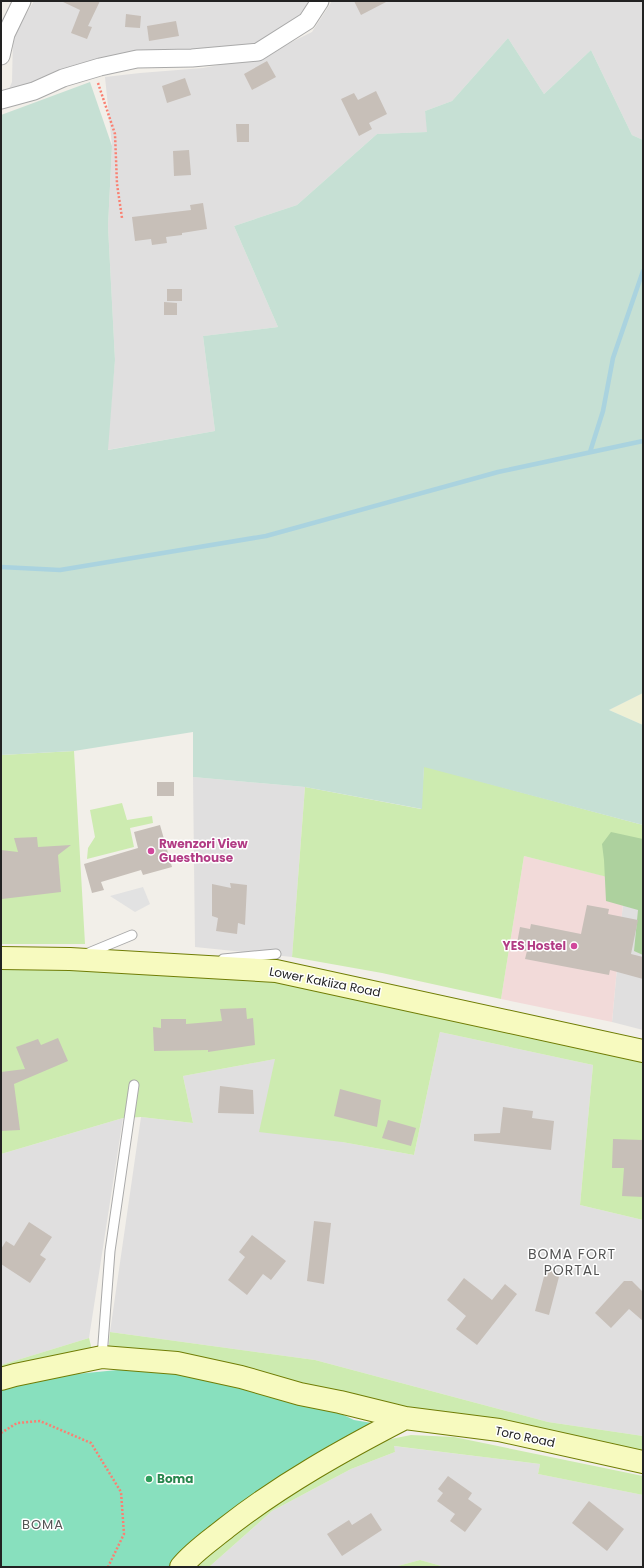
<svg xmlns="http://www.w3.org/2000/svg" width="644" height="1568" font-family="Poppins,sans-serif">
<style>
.residential{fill:#e0dfdf}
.commercial{fill:#f2dad9}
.farmland{fill:#eef0d5}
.grass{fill:#cdebb0}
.forest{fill:#add19e}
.wetland{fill:#c6e0d4}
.pitch{fill:#88e0be}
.parking{fill:#e2e2e2}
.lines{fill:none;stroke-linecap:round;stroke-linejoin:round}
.stream{stroke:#aad3df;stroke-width:4.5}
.building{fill:#c7bfb8}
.lane-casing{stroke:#a9a9a9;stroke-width:11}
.street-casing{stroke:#a9a9a9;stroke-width:19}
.secondary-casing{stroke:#707d05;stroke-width:24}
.path{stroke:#fa8072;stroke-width:2.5;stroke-dasharray:2 2;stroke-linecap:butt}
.lane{stroke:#fff;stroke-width:9}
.street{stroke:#fff;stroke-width:17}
.secondary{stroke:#f7fabf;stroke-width:22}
.hotel-dot{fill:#d1479c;stroke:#fff;stroke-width:1.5}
.leisure-dot{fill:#2e9e5b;stroke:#fff;stroke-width:1.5}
.labels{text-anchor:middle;stroke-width:3;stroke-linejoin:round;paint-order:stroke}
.hotel-label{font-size:12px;font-weight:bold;fill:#b23c85;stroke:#fff;text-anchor:start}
.street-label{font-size:12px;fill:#222;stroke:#fff}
.leisure-label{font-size:12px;font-weight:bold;fill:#27864d;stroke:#fff;text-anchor:start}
.neighbourhood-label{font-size:13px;letter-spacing:1px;fill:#555;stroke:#fff}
.quarter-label{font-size:14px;letter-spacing:1px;fill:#555;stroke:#fff}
</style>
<rect width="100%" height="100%" fill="#f2efe9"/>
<!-- residential -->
<path class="residential" d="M34,1h280l-15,23 -43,21 -114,9 -137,44 7,-16 1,-46z
M332,1h311v139l-11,-5 -41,-85 -47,44 -36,-56 -56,63 -27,10 3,21 -51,2 -80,71 -63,21 44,101 -75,9 12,95 -108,19 8,-90 -7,-134 4,-80 -7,-69 35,-4 63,-5 58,-11 51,-25z
M193,777l112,10 -13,170 -97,-10z
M625,881l18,5v144l-31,-8z
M440,1032l153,33 -13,140 63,15v216l-95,-14 -233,-62 -205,-28 31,-215 52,6 -10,-47 92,-17 67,83 72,13z
M123,1118l-34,220 -88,27v-211z
M393,1446l147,18 -2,10 105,21v72h-198l-25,-7 -26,7h-185l63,-56 79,-42 44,-17z"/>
<!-- commercial -->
<path class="commercial" d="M524,856l101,25 -13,141 -111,-23z"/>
<!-- farmland -->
<path class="farmland" d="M643,693v32l-34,-15z"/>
<!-- grass -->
<path class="grass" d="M74,751l11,193h-84v-189z
M424,766l219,59v61l-119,-30 -23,143 -119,-26 -90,-16 13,-170 116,22z
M122,803l5,17 25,-4 1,7 -23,5 4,19 -47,12 1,-11 7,-11 -5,-27z
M54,962l239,19 350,73v166l-63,-15 13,-140 -153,-33 -26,123 -72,-13 -83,-10 16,-73 -92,17 10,47 -52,-6 -18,1 -122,36v-185z
M110,1332l205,28 233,62 95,14v23l-535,-103z
M89,1338l4,16 -92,21v-10z
M411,1435l43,2 189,39v19l-105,-21 2,-10 -146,-18 1,6 -44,17 -79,42 -63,56h-22l157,-111 47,-17z
M420,1560l25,7h-51z"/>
<!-- forest -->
<path class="forest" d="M611,832l32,7v116l-9,-4 4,-41 -32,-9 -2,-41 -2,-16z"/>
<!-- wetland -->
<path class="wetland" d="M508,38l36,56 47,-44 41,85 11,5v553l-34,17 34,15v100l-219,-58 -2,42 -117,-22 -112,-10v-45l-119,19 -73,4v-640l89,-33 22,64 -4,80 7,134 -7,90 107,-19 -12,-95 75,-9 -44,-101 63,-21 80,-71 50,-2 -2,-21 27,-10z"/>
<!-- pitch -->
<path class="pitch" d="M169,1365l139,33 46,22 36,6 -209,141h-180v-182l13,-5z"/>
<!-- parking -->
<path class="parking" d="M143,887l7,17 -15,8 -25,-16z"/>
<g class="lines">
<!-- stream -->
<path class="stream" d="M590,452l13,-41 10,-53 30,-87
M1,567l59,3 206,-34 232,-64 145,-31"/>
</g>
<!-- building -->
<path class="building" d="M61,1h39l-12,25 4,1 -5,12 -16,-6 9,-23z
M354,1h34l-27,14z
M126,14l15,2 -1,12 -15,-1z
M176,21l3,15 -30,5 -2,-15z
M267,61l9,16 -24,13 -8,-16z
M185,78l6,17 -24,8 -5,-17z
M376,91l11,23 -18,9 3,6 -13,7 -18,-37 13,-6 4,7z
M236,124h13v18h-12z
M189,150l2,25 -17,1 -1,-25z
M203,203l4,26 -25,4v2l-16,2 1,6 -15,2 -1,-6 -16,2 -3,-24 59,-7 -1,-5z
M167,289h15v12h-15z
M164,302l13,1v12h-13z
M157,782h17v14h-17z
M160,825l12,42 -29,8 -2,-5 -40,12 3,8 -12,3 -8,-29 54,-16 -4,-16z
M37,837l1,10 33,-2 -13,10 3,37 -59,7 -1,-49 17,2 -4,-14z
M230,883l17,2 -2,40 -7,-2 -1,11 -21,-3 2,-13 -6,-2v-32l19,4z
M587,905l22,4 -1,5 30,6 -7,34 12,3v22l-33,-9 -1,5 -84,-16 2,-8 -11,-2 4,-22 10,2 1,-5 50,10z
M246,1008l1,11 6,-1 2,27 -47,7v-2l-54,1 -1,-24 8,1v-9h25v5l36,-3 -2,-12z
M58,1038l10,23 -54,23 6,46 -19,1v-59l24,-3 -9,-22 22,-8 3,6z
M220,1086l33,4 1,24 -36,-1z
M340,1089l41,11 -4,27 -43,-11z
M503,1107l30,4 -1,7 22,3 -3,29 -77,-9v-7l26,-1z
M388,1120l28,8 -5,18 -29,-8z
M613,1139l30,1v57l-21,-1 2,-28h-12z
M314,1221l17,2 -7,61 -17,-3z
M29,1222l23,15 -12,18 6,4 -16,24 -29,-19v-15l5,-8 8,5z
M252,1235l34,26 -15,19 -8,-6 -16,21 -19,-15 17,-23 -6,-5z
M546,1269l14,4 -11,42 -14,-4z
M464,1278l28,22 13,-16 12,10 -40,51 -21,-16 10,-13 -19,-16z
M624,1281h8l11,11v29l-14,-12 -18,19 -16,-15z
M448,1476l24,17 -4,6 14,10 -17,23 -15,-11 5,-7 -18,-13 6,-8 -5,-4z
M589,1501l35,28 -17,22 -35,-28z
M371,1513l11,17 -40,26 -15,-22 22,-14 3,5z"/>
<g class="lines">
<defs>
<path id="lane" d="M86,954l46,-19
M223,959l53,-5
M102,1357l8,-106 24,-166"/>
<path id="street" d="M1,56l5,-22 16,-33
M1,100l33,-9 29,-13 37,-11 37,-8 55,-1 66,-6 49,-31 13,-20"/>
<path id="secondary" d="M1,958l69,1 206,12 367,80
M1,1379l14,-4 87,-18 75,6 64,14 59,17 40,8 65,16 94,12 144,32
M181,1567c13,-16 30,-27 46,-40 55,-43 116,-77 178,-109"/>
</defs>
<!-- lane casing -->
<use href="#lane" class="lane-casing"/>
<!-- street casing -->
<use href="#street" class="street-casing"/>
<!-- secondary casing -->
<use href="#secondary" class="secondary-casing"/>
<!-- path -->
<path class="path" d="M98,83l17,51 2,50 5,34
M1,1433l16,-10 23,-2 51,22 30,49 3,42 -16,33"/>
<!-- lane -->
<use href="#lane" class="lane"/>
<!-- street -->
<use href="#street" class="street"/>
<!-- secondary -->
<use href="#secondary" class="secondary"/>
</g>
<!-- markers -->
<g class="hotel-dot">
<circle cx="151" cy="851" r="4"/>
<circle cx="574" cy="946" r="4"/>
</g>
<circle class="leisure-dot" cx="149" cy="1479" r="4"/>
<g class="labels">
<!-- hotel labels -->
<g class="hotel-label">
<text x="159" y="848">Rwenzori View<tspan x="159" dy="14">Guesthouse</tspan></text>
<text x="566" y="950" text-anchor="end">YES Hostel</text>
</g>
<!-- street labels -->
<g class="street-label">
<text transform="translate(325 982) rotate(11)" y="4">Lower Kakiiza Road</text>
<text transform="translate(525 1437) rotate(12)" y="4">Toro Road</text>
</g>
<!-- leisure labels -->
<g class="leisure-label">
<text x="157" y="1483">Boma</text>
</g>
<!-- neighbourhood labels -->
<g class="neighbourhood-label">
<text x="43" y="1529">BOMA</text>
</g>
<!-- quarter labels -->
<g class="quarter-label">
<text x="572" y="1259">BOMA FORT<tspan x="572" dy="16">PORTAL</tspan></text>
</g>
</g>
<!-- border -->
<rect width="644" height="1568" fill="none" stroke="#222222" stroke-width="4"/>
</svg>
